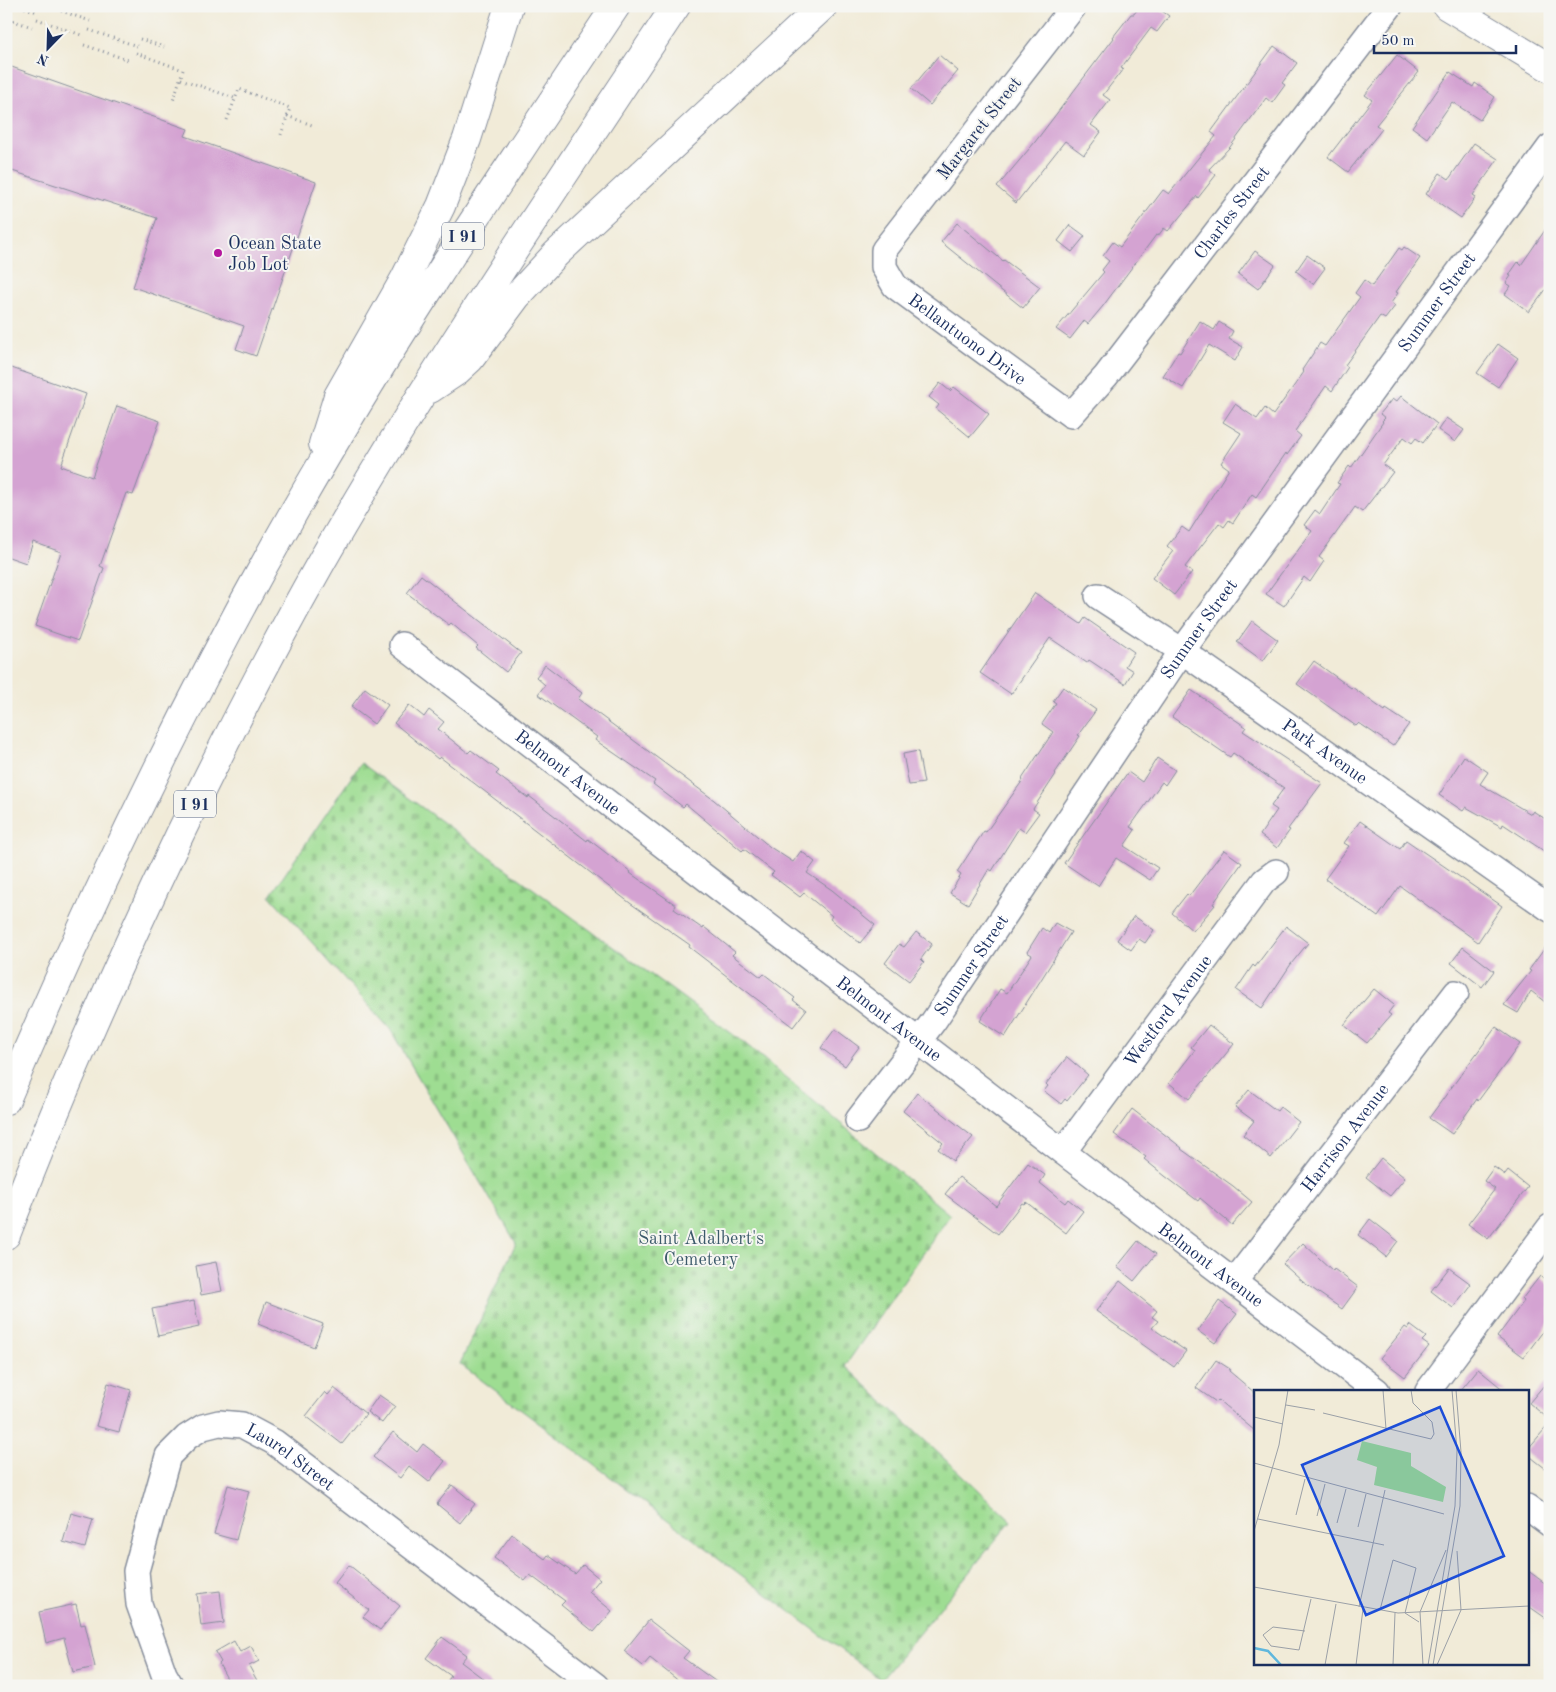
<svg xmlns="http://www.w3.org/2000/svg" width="1556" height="1692" font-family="'Old Standard TT',serif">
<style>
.cemetery{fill:url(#cemetery-stones);stroke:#5c8678}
.building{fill:#d4a3d2}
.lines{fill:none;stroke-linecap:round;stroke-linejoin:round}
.minor-casing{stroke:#868d9b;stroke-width:28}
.major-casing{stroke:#868d9b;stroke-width:30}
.highway-casing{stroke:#868d9b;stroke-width:30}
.path{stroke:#868d9b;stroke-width:3;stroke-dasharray:1 4;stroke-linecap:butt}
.minor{stroke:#fff;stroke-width:25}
.major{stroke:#fff;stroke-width:28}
.highway{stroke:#fff;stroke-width:28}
.poi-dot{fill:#b5179e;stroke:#f6f6f2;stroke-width:2}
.labels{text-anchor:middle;stroke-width:4;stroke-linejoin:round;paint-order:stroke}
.shield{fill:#f6f6f2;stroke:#5d6b8a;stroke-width:1}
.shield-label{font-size:16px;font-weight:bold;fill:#1b2f5e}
.street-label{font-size:18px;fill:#1b2f5e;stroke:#f6f6f2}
.poi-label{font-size:18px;fill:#1b2f5e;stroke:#f6f6f2;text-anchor:start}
.park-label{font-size:18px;fill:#3c5a6b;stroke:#f6f6f2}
.inset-river{fill:none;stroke:#60b7dd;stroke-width:2.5}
.inset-road{fill:none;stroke:#9ba0a7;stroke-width:1}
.view{fill:#1d4ed8;fill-opacity:0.15;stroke:#1d4ed8;stroke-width:2.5}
.inset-edge{fill:none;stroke:#1b2f5e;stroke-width:2.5}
</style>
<defs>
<pattern id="cemetery-stones" width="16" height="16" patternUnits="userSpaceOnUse" patternTransform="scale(1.25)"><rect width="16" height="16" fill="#9edd92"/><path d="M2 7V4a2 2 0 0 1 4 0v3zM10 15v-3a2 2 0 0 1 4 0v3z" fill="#88be80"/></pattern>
</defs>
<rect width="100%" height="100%" fill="#f6f6f2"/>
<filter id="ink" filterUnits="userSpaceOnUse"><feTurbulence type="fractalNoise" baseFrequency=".02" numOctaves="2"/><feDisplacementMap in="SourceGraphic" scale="10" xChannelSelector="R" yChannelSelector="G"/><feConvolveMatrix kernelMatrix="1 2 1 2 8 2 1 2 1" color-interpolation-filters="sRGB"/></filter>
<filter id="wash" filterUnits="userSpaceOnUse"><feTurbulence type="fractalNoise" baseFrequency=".0096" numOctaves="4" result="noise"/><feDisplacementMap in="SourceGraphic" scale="20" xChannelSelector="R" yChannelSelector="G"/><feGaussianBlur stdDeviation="1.12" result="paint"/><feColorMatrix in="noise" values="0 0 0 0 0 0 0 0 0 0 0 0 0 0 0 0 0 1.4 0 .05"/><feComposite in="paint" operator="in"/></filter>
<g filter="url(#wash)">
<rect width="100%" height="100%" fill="#f1ebd8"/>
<!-- cemetery -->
<path class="cemetery" d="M361,763l381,278 208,174 -105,151 166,155 -130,159 -421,-316 56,-121 -126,-214 -120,-133z"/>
<g id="blocks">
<!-- building -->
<path class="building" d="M1140,6h15l14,10 -12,16 -6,-4 -30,40 2,1 -20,26 7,5 -19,25 10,7 -17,23 -19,-14 -49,62 -19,-16 38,-45 79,-104 -1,-1 18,-23h3z
M1274,46l23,17 -15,20 3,2 -13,18 -6,-5 -36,49 -21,22 7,6 -18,23 -1,-2 -29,35 -4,-3 -6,8 -2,-1 -53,71 -15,18 -4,-3 -14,18 -14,-10 48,-57 -2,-2 7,-9 -6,-5 10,-14 7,5 43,-57 6,4 47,-58 -5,-4z
M939,55l19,16 -28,34 -19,-16z
M1397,55l22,17 -43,53 6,4 -34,43 -20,-15 44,-57 -7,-5z
M6,65l182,64 -3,7 131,46 -60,174 -20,-7 8,-23 -111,-39 24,-69 -151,-49z
M1450,72l23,15 2,-4 20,14 -15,23 -28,-18 -25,36 -15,-11z
M1474,143l24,16 -25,36 3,2 -15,21 -35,-24 14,-21 9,6z
M957,223l46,38 1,-1 36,27 -17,21 -82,-66z
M1550,223v61l-21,28 -24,-18 6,-8 -5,-3 5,-7 -2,-1 9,-13 3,3z
M1070,225l15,11 -13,16 -14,-11z
M1404,247l16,11 -24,34 2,1 -7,10 4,3 -10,13 -5,-3 -35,49 3,2 -16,24 -6,-5 -31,45 6,5 -14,19 -1,-2 -30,44 -4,-3 -19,29 -4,-3 -5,7 -5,-4 -34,44 7,5 -18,23 -22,-17 21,-27 -6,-5 15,-19 7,5 40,-63 -8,-6 20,-30 -18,-11 12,-18 22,15 8,-11 8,7 31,-43 -2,-2 18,-27 5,3 35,-49 -5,-4 9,-13 8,6 27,-38 3,2z
M1255,251l20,14 -17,24 -20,-15z
M1307,255l18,13 -12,16 -17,-13z
M1200,321l14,9 5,-8 14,9 -4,8 14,8 -8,14 -26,-16 -26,43 -20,-12 15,-24 2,1z
M1498,344l20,14 -20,29 -21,-14z
M6,366l80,28 -25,72 31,11 25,-71 43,15 -27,74 -7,-2 -26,73 4,2 -26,73 -43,-15 26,-74 -28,-10 -7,21 -20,-7z
M940,383l10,8 4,-4 35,27 -19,23 -34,-28 3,-4 -10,-8z
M1401,396l36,28 -14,19 -7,-5 -4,5 -8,-6 -21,28 10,7 -31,40 -7,-5 -36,50 5,4 -14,21 -6,-5 -20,29 -18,-12 46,-63 -8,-6 11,-15 5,4 20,-30 -3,-1 12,-17 2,2 32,-46 -1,-1 3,-3 -5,-4 12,-15 4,3z
M1446,418l18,12 -9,12 -17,-12z
M421,575l100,78 -15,19 -30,-24 2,-2 -27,-23 -2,2 -42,-32z
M1035,593l46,31 4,-6 49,34 -9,14 8,5 -8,13 -36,-24 -2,3 -37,-25 -39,56 -31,-21z
M1252,621l26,19 -15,21 -26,-19z
M1314,661l37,27 1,-1 33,24 1,-2 23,15 -16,22 -34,-23 -3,3 -59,-42z
M545,665l37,28 -4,6 136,101 56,47 23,15 8,-11 14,11 -8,11 25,17 43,35 -15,18 -30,-24 2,-3 -28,-23 -4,4 -29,-22 3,-3 -30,-23 -2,2 -56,-47 -3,3 -30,-23 2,-3 -60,-41 2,-3 -59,-43 7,-9 -9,-8z
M1063,687l33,23 -18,25 2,1 -25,37 1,1 -23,35 6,4 -14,19 -6,-4 -27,43 -3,-2 -21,35 -18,-11 11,-18 -4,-3 27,-41 2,1 37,-52 -1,-1 31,-47 -11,-8 14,-21 -3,-2z
M365,688l23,17 -14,19 -23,-17z
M1191,690l55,37 -3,4 79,52 -34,46 2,1 -13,18 -17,-13 17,-25 -6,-4 13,-18 -51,-35 -3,4 -58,-40z
M409,705l15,12 5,-7 15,12 -6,7 30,24 3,-3 28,21 -3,3 32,24 1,-2 58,45 1,-2 43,33 -1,1 46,32 -2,4 29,20 1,-2 31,25 -3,3 29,22 3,-3 31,24 -2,2 13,10 -13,17 -104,-80 1,-2 -60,-42 -190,-146 -2,2 -44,-36z
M918,751l6,32 -15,2 -6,-31z
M1464,756l24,16 -8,12 51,30 2,-3 17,11v33l-47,-31 -1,3 -36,-20 -3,4 -24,-16z
M1157,758l18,12 -10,15 -3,-3 -32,45 5,3 -11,16 34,22 -8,12 -34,-22 -18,28 -34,-23 64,-91 14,10z
M1360,821l40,28 6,-9 96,66 -24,36 -78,-56 -22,31 -53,-38 24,-33 -5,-3z
M1224,850l18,13 -29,41 2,1 -22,26 -21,-18 15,-19 2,2z
M1134,916l20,14 -9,13 -6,-4 -8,11 -14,-10z
M1055,923l16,9 -66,105 -25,-16 20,-32 7,4 25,-38 -5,-3 15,-24 7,5z
M1286,926l22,17 -17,21 -29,44 -26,-18 17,-25 2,2z
M916,932l16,12 -11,15 3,3 -15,19 -24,-18 14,-19 5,3z
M1550,941v65l-19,-15 -13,22 -14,-8 27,-34 -2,-1z
M1463,947l31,24 -12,16 -31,-24z
M1374,989l20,16 -6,8 3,2 -24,28 -23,-18z
M1209,1025l25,19 -45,55 -20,-16 26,-33 -4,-3z
M1496,1027l24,17 -42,57 -1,-2 -25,35 -23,-16z
M835,1029l24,18 -14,19 -24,-18z
M1067,1057l21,18 -21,26 -2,-2 -4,5 -17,-13 4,-5 -2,-2z
M1249,1090l28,21 3,-4 19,15 -28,36 -28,-23 11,-14 -19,-14z
M917,1093l56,44 -20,24 -15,-12 5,-6 -40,-32z
M1132,1109l50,39 -1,1 52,37 19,16 -20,23 -32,-27 -2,3 -33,-25 -21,-17 2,-2 -32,-23z
M1381,1158l24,20 -15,18 -24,-19z
M1028,1163l17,12 -5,8 25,20 3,-4 15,12 -17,22 -40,-31 -2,2 -2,-1 -24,31 -53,-40 14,-17 37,29z
M1494,1167l11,8 3,-4 20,16 -40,52 -20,-15 27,-35 -11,-8z
M1370,1219l28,22 -12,16 -28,-22z
M1138,1241l18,13 -22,27 -17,-14z
M1303,1243l30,28 1,-2 24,18 -16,22 -39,-27 -20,-18z
M216,1262l6,29 -21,4 -5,-29z
M1449,1268l22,16 -18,24 -22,-17z
M1540,1276l10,9v37l-26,35 -27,-20 27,-36 -2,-2z
M1120,1281l37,30 -5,6 6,4 -6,7 34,23 -12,16 -78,-56z
M194,1301l5,26 -41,9 -6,-27z
M1219,1301l18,13 -22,29 -17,-12z
M266,1302l57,22 -9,23 -56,-23z
M1410,1325l16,12 -4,4 7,5 -24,31 -25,-19 25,-31 3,2z
M1216,1360l14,9 -1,2 26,22v38l-37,-31 -2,2 -20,-14z
M1478,1369l27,22h-45z
M1550,1378v42l-21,-17z
M108,1383l23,7 -12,42 -23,-6z
M334,1388l32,26 -24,30 -36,-28 19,-24 3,3z
M379,1395l16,11 -13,17 -15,-11z
M1550,1423v49l-23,-18v-4z
M393,1432l24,20 6,-8 22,17 -16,21 -20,-16 -9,12 -27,-21z
M228,1485l21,6 -13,49 -22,-6z
M452,1485l23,19 -15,19 -23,-19z
M71,1513l22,6 -8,29 -22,-6z
M512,1534l33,25 3,-4 27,19 8,-9 17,14 -11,13 23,19 -18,21 -33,-27 4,-4 -35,-26 -5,6 -31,-23z
M349,1565l51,41 -20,24 -17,-13 6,-7 -34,-27z
M1527,1570l23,17v34l-23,-16z
M220,1591l4,32 -23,3 -4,-32z
M76,1604l5,21 4,-1 10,43 -22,5 -9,-34 -18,5 -7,-31z
M649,1620l40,31 -6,7 39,28h-37l-35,-28 -7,8 -19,-15z
M442,1637l25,18 -6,7 32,24h-49l7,-10 -25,-18z
M234,1641l6,11 11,-6 8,15 -10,5 11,20h-29l-12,-22 2,-2 -6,-10z"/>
</g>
</g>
<g filter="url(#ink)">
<use href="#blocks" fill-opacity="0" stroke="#868d9b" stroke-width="1"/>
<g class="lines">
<defs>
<g id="minor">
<path id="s1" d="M1074,6l-190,244v17l11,19 176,129 35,-39 284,-370"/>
<path id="s2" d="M1098,596l84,55 368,258"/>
<path id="s3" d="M402,645l661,507 314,239"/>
<path id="s4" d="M858,1120l75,-98 249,-371 368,-504"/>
<path id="s5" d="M1063,1152l201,-271 12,-9"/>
<path id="s6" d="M1234,1282l222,-289"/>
<path d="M1428,1391l122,-164"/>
<path d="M1527,1507l23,17"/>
<path id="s7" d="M171,1686l-7,-12 -25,-70 -3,-33 32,-115 19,-19 16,-10 16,-4 23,2 32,17 322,244"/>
</g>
<path id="major" d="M1447,6l103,62"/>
<path id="highway" d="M430,389l27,-18 13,-12 47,-63 39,-42 267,-248
M323,444l15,-48 66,-116 37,-74 26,-67 42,-133
M6,1100c85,-200 178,-395 285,-583 100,-176 213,-343 325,-511
M6,1235c52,-136 111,-269 174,-401 45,-93 92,-185 143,-275 109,-190 232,-371 353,-553"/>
</defs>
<!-- minor casing -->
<use href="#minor" class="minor-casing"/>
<!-- major casing -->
<use href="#major" class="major-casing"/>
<!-- highway casing -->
<use href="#highway" class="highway-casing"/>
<!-- path -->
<path class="path" d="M20,6l17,6
M47,6l43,15
M8,19l24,8
M37,19l47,17
M89,30l48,16
M140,39l24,8
M84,45l47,16
M136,53l47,17 -10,31
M181,79l53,19
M287,116l25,9
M227,120l12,-31 51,19 -10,30"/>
<!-- minor -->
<use href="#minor" class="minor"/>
<!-- major -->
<use href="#major" class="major"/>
<!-- highway -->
<use href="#highway" class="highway"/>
</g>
</g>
<!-- markers -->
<circle class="poi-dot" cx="218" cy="253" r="5"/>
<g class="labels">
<!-- shield labels -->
<g class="shield">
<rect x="442" y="222.5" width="42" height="27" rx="4"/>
<rect x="174" y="790.5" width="42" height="27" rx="4"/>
</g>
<g class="shield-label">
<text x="463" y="242">I 91</text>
<text x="195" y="810">I 91</text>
</g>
<!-- street labels -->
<g class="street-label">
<text transform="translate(979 128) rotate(-52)" y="6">Margaret Street</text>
<text dy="6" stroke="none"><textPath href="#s1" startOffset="825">Charles Street</textPath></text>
<text dy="6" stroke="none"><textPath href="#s4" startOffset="1002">Summer Street</textPath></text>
<text dy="6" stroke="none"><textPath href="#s1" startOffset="438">Bellantuono Drive</textPath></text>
<text dy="6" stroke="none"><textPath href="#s4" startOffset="598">Summer Street</textPath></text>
<text dy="6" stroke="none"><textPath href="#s2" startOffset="275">Park Avenue</textPath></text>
<text dy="6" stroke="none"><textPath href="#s3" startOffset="209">Belmont Avenue</textPath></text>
<text dy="6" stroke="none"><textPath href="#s4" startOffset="192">Summer Street</textPath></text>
<text dy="6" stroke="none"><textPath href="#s5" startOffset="176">Westford Avenue</textPath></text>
<text dy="6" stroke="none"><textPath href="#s3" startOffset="614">Belmont Avenue</textPath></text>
<text dy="6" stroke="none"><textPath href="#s6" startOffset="182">Harrison Avenue</textPath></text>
<text dy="6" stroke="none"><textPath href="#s3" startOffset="1019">Belmont Avenue</textPath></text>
<text dy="6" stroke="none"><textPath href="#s7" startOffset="384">Laurel Street</textPath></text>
</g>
<!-- poi labels -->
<g class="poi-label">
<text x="228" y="249">Ocean State<tspan x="228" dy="21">Job Lot</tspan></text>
</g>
<!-- park labels -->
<g class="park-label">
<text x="701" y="1244">Saint Adalbert's<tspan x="701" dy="21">Cemetery</tspan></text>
</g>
</g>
<!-- overview -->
<g transform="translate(1254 1390)">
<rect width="275" height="275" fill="#f1ebd8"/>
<path d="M108,51l49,12v13l35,21 -3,15 -69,-17 3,-18 -20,-7z" fill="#9edd92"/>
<path class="inset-river" d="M0,258l14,3 13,14"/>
<path class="inset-road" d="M129,0l3,39M32,15l29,5M69,23l108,26 3,-5 -2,-12 -19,-19 -2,-13M0,27l29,7M0,73l190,51M42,125l9,-36M63,126l8,-32M4,129l126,26M83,133l9,-34M104,137l8,-33M0,141l25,-86 9,-55M0,197l144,26 131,-7M105,217l26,-117M126,220l13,-50 23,8 -11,45M151,223l14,9M9,245l8,11 28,4 12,-51M9,245l10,-8 32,4M71,275l11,-61M102,275l7,-56M139,275l2,-52M169,275l-3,-53 26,-62M174,275l27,-159 2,-55 -5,-61M179,275l27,-159 1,-54 -5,-62M183,275l24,-55 -4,-59"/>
<path class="view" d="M186,17l64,149 -138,59 -64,-150z"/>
<rect width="275" height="275" class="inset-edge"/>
</g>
<!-- margin -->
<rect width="1556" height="1692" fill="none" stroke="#f6f6f2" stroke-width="25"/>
<!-- north arrow -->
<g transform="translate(48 48) rotate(203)" stroke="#f6f6f2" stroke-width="4" paint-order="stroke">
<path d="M0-4L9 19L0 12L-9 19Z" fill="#1b2f5e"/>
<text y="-8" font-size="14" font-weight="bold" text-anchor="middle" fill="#1b2f5e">N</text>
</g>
<!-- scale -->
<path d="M1374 45v8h142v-8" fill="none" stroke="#1b2f5e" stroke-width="2.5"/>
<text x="1381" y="45" font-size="15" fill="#1b2f5e" stroke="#f6f6f2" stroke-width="4" paint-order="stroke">50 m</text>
</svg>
